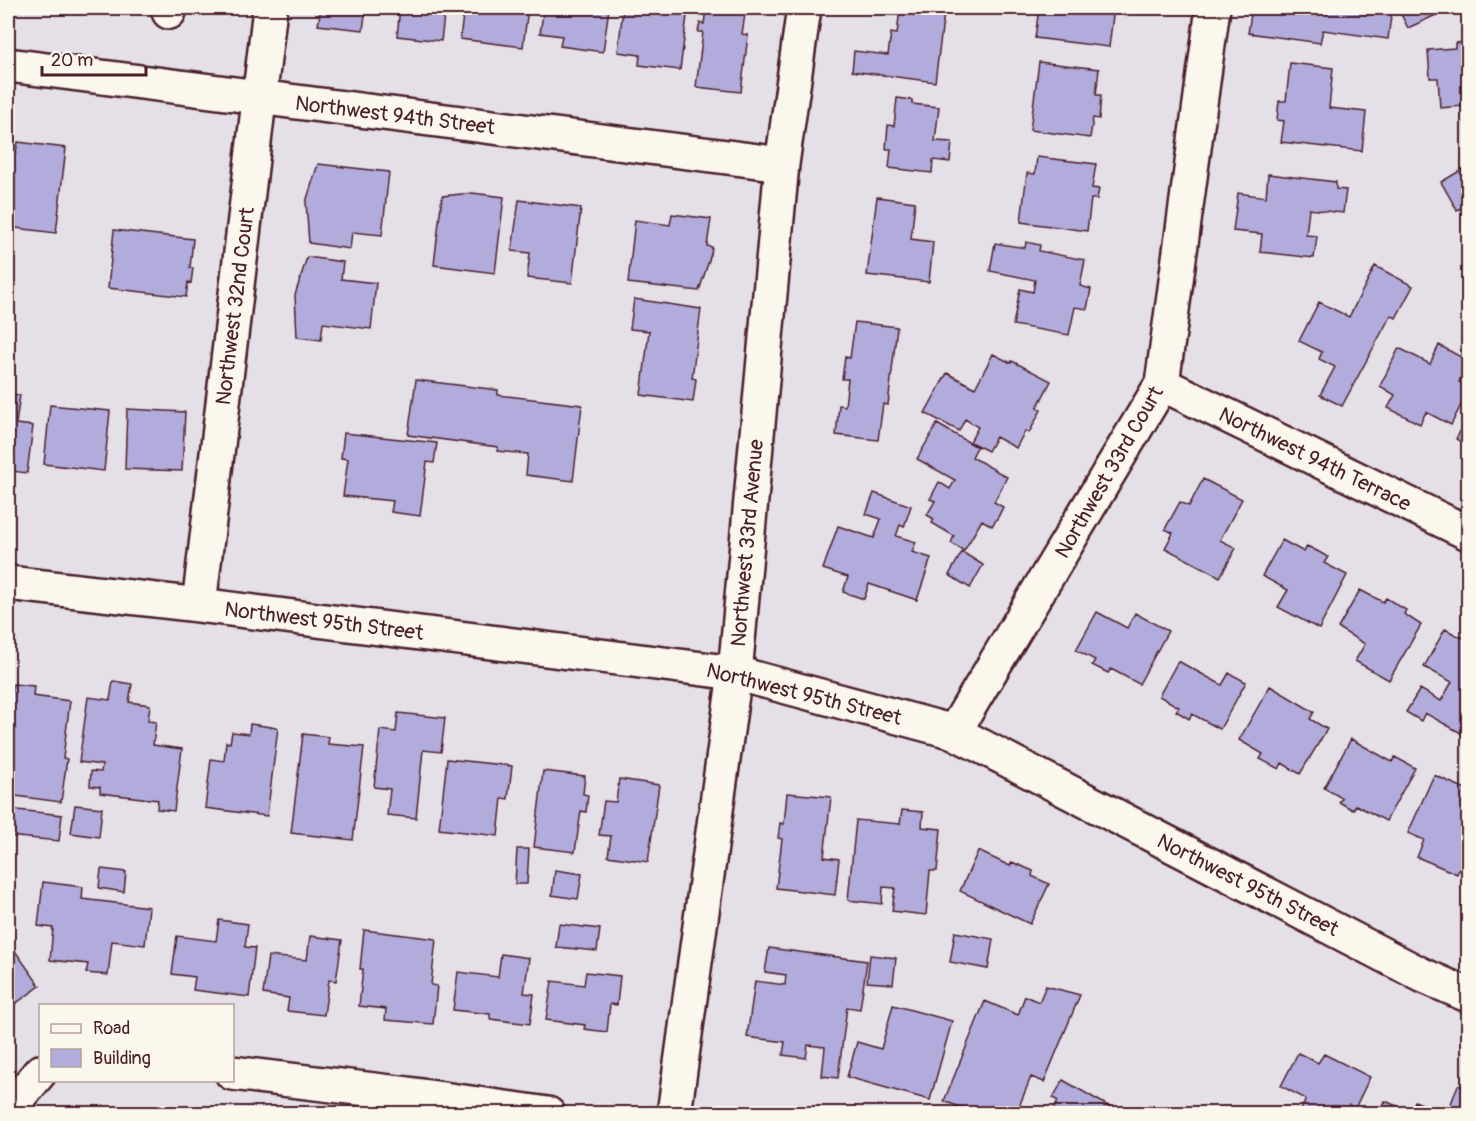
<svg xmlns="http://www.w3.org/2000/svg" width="1476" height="1121" font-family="Pangolin,sans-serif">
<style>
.building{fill:#b2acdd;stroke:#4a1f2b;stroke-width:1.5}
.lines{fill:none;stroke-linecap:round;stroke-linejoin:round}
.minor-casing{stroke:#4a1f2b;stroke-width:38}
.minor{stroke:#fbf7ec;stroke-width:33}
.labels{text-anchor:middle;stroke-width:4.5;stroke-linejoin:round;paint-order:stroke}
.street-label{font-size:21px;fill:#4a1f2b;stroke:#fbf7ec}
</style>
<rect width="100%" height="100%" fill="#e5e0e8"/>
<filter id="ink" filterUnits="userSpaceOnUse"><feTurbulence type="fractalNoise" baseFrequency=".0167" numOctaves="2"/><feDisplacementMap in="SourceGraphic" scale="12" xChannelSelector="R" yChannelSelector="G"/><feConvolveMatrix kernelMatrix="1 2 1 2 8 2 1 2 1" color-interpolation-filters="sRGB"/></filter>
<g filter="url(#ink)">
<!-- building -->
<path class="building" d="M321,8h45l-3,22 -45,-5z
M400,8h45l-4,33 -44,-5z
M464,8h64l-5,39 -63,-8z
M544,8h65l-6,44 -43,-6 2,-10 -22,-3z
M623,8h65l-8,62 -41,-5 1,-10 -22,-3z
M706,8h40l-4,26 6,1 -7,57 -45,-5 7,-55h-5l2,-9 4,1z
M900,8l44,5 -9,69 -83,-11 2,-20 34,4 3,-22 6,1z
M1039,8h75l-5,39 -74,-9z
M1252,8h140l-4,31 -65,-9 -3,13 -72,-10z
M1398,8h53l-43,20z
M1468,42v90h-2l-2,-26 -24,2 -2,-30h-8l-2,-28 27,-2v-5z
M1039,62l60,7 -3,26h5l-2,24 -6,-1 -3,20 -60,-8z
M1290,63l43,5 -4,40 37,4 -4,39 -81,-9 3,-21 -7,-1 2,-19h7z
M897,98l15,2v4l27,3 -4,34 17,1 -2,20 -17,-2 -1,13 -43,-5 2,-19h-5l2,-24 6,1z
M18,142l48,6 -10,85 -48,-6v-76l8,1z
M1037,157l59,7 -4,24 7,1 -2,10h-6l-4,32 -66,-9 6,-49 8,1z
M318,164l71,8 -7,63 -30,-3 -2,17 -41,-6 -3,-41z
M1468,166v50l-5,-9 -6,3 -16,-28z
M1268,174l68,8v7l10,1 -3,23 -34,-4 -3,26 11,1 -3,22 -54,-6 2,-18 -29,-3 5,-38 28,4z
M472,193l32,4 -9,76 -61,-8 8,-69z
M877,197l38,5 -4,37 22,3 -4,40 -62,-7z
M519,200l62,8 -9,75 -45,-5 3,-25 -18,-2z
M672,214l39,5 -4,27 5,1 -1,7 -12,37 -71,-8 7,-63 35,5z
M114,230l79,9 -3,29h3l-2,15 -3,-1 -2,15 -78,-9z
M1026,242l14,3 -1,6 46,9 -5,26 11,3 -4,20 -12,-2 -6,28 -56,-10 7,-36 13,3 2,-12 -45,-9 5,-28 30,5z
M307,257l36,5 -2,17 35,4 -5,46 -48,-6 -2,17 -24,-3 -2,-42z
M1375,266l38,20 -17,32 -5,-3 -49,91 -22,-11 15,-28 -16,-8 3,-7 -23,-11 20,-39 30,15z
M634,299l67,10 -9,69 4,1 -3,23 -52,-7 8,-64 -19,-2z
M855,322l42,5 -9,78 -5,-1 -5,36 -42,-5 3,-30 6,1 3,-27h-6l3,-22 5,1z
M1439,345l29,16 -9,21 9,5v4l-17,34 -25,-13 -6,12 -32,-16 7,-13 -15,-9 19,-38 31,16z
M993,354l18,9 1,-2 39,20 -14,27 4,2 -12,23 -4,-2 -9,17 -20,-11 -8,14 -18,-9 8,-15 -13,-8 -6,12 -34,-18 22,-40 28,15z
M416,380l82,10v5l84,10 -9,76 -47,-6 2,-21 -31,-3 1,-4 -90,-12z
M8,394l12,1 -4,29 17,2 -6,47 -15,-2 -4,29z
M50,405l60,6 -6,60 -60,-7z
M127,409l58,3 -3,59 -57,-2z
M1468,417v29l-12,-7z
M937,424l40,23 -5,10 35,20 -13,25 9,5 -5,10 -6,9 -10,-6 -18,31 -13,-8 3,-7 -22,-13 2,-4 -7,-4 8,-14 -5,-2 9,-17 11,7 5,-9 -38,-21z
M344,433l93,10 -3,20 -7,-1 -7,54 -29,-4 2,-11 -50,-5 5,-37 -7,-1z
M1203,479l39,20 -22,41 16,8 -16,29 -55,-29 8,-15 -8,-4 15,-27 9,4z
M874,493l37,13 -7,21 -4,-2 -4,11 20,6 -4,10 19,6 -14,42 -48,-16 -5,15 -21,-7 5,-15 -25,-8 15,-43 36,12 7,-19 -15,-5z
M1282,540l22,12 3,-6 10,5 11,6 -4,6 23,12 -28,54 -41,-22 10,-17 -26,-14z
M962,552l21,13 -13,23 -21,-13z
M1360,590l23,12 3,-4 20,12 -2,4 17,11 -32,55 -34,-19 10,-17 -27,-16z
M1097,612l30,16 8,-15 33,18 -29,53 -28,-15 -3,4 -16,-8 3,-5 -19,-10z
M1445,629l17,9 2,-4 4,2v101l-43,-24 -4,8 -15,-9 14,-23 21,12 11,-19 -28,-15z
M1178,661l44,24 7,-12 17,9 -26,47 -28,-15 -3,5 -13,-8 3,-4 -20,-11z
M113,681l19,3 -3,18 21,3 -2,16 8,1 -3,23 29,4 -8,62 -17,-2 1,-9 -58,-7v-6l-10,-1 1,-15 10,1 1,-7 -23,-3 9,-65 22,3z
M13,684l21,2 -1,10 37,5 -7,57 4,1 -6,43 -53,-7v-71z
M1270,686l44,26 -4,7 17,10 -27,45 -18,-11 -3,6 -19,-10 3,-5 -24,-14z
M398,713l47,5 -4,34 -18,-2 -7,68 -29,-3 3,-26 -16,-2 6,-57 16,2z
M250,724l28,4 -11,88 -62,-8 6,-49 13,2 2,-19 4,1 2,-11 17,2z
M303,734l26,3 -1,7 36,3 -11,93 -62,-7z
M1351,739l41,23 3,-5 20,11 -29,53 -30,-16 -3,5 -14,-8 3,-4 -18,-10z
M447,759l65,7 -4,33 -6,-1 -4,38 -59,-7z
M543,771l42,5 -2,18 5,1 -2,17 -5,-1 -6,41 -41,-5z
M1434,775l34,15v83l-9,-4 -2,5 -40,-17 7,-17 -16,-7z
M619,779l40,6 -11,77 -40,-6 3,-20 -12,-1 5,-34 12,1z
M787,793l44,4 -7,60 15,2 -4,36 -59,-7 6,-49 -4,-1 1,-7 1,-8 4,1z
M75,805l27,3 -3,29 -28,-4z
M8,809l54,6 -3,26 -51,-5z
M902,810l21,2 -1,15 19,2 -4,42h-7l-4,44 -34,-4 3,-23 -12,-1 -1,17 -34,-4 8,-80 44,4z
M517,849h12l-2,35h-12z
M978,851l32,15 2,-4 21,9 -1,5 17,8 -19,40 -70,-33z
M101,869l25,3 -2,20 -25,-4z
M555,870l27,4 -4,25 -26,-4z
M43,882l40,5 -1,12 67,8 -4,38 -33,-4 -4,34 -22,-2 2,-9 -38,-4 3,-32 -15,-2z
M219,920l29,4 -3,23 10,1 -6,49 -56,-7 2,-13 -23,-3 5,-38 39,5z
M559,924l41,5 -3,22 -41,-4z
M364,930l72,9 -5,46 6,1 -4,38 -48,-4 1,-11 -27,-3 4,-37h-3z
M955,932l38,7 -5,30 -38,-7z
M310,936l32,4 -6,41 -7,-1 -5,35 -37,-4 2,-13 -26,-4 5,-38 39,4z
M8,941l32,45 -32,23z
M769,948l98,13 -7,48 -13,-2 -9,71 -16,-2 3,-29 -17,-2 -2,13 -23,-3 2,-13 -38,-5 8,-56 30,4 1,-10 -21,-3z
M501,954l28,4 -5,35 10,1 -4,30 -40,-5v-5l-37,-4 5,-38 40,5z
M870,955l26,3 -3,26 -26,-2z
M586,972l34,4 -3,29 -7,-1 -3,28 -23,-3 1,-4 -39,-5 6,-39 32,4z
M1046,986l34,9 -36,87 -13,-5 -15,37h-50l1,-4 -23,-9 41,-100 33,14 7,-19 14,6z
M893,1005l59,16 -22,79 -83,-23 10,-35 24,7z
M1298,1053l20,10 6,-9 46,23 -15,31 -6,-3 -4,9h-46l7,-15 -25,-13z
M1063,1080l59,34h-71l7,-13 -5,-3z
M1458,1085l10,4v25h-21z
M1385,1101l26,11 4,-11 31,13h-66z"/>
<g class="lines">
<defs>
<path id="minor" d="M169,12l1,-4
M8,65l774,99
M1162,384l306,149
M8,583l191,22 536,68 219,59 468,243 46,20
M199,605l71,-597
M954,732l208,-348 51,-376
M232,1073l176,21 140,20
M8,1111l32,-39
M674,1114l61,-441 47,-509 22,-156"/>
</defs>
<!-- minor casing -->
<use href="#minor" class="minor-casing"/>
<!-- minor -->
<use href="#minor" class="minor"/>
</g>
</g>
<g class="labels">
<!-- street labels -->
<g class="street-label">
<text transform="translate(395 115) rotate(7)" y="7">Northwest 94th Street</text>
<text transform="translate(235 306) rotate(-83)" y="7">Northwest 32nd Court</text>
<text transform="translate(1315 459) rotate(26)" y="7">Northwest 94th Terrace</text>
<text transform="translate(1109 472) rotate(-60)" y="7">Northwest 33rd Court</text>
<text transform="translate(747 543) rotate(-85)" y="7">Northwest 33rd Avenue</text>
<text transform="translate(324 621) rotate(7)" y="7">Northwest 95th Street</text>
<text transform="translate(804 694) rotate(14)" y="7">Northwest 95th Street</text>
<text transform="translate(1248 885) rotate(27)" y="7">Northwest 95th Street</text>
</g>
</g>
<!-- margin -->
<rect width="1476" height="1121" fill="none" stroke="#fbf7ec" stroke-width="30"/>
<rect x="15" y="15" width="1446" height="1091" fill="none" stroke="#4a1f2b" stroke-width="2" filter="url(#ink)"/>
<!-- legend -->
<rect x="39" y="1004" width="195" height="78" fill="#fbf7ec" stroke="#b4a19f" stroke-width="1.5"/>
<rect x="51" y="1024" width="30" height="9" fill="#fbf7ec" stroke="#b4a19f" stroke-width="1.5"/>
<text x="93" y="1034" font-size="18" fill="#4a1f2b">Road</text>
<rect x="51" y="1049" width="30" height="18" fill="#b2acdd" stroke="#b4a19f" stroke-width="1.5"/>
<text x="93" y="1064" font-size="18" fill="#4a1f2b">Building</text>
<!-- scale -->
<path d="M42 66v9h104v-9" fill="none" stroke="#4a1f2b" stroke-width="3"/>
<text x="51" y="66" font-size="18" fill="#4a1f2b" stroke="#fbf7ec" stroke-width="4.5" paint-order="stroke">20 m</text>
</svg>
